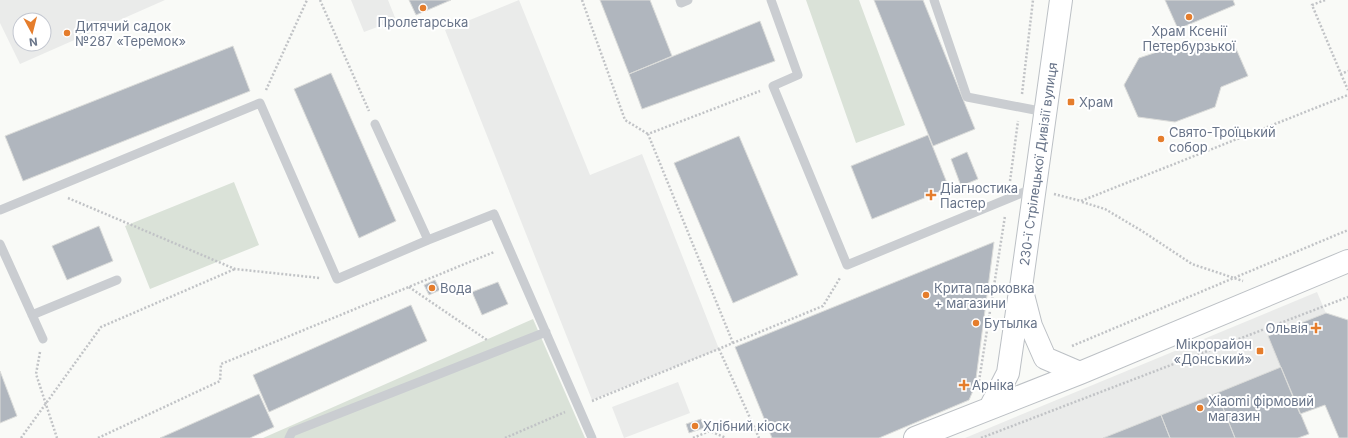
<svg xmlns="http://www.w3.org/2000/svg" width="1348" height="438" font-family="Inter,sans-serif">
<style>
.built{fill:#eaebea;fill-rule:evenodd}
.green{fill:#dae2d8}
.building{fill:#b0b6be;stroke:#dbdcda}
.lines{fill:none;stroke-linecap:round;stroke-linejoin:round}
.secondary-casing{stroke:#bcc0c5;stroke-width:24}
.path{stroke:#c1c3c6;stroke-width:2.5;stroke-dasharray:2 2;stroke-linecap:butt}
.lane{stroke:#cacdd1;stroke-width:9}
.secondary{stroke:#fff;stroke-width:22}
.poi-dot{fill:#e57d2c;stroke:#fff;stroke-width:1.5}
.labels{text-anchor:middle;stroke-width:4;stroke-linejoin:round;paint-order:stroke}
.poi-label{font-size:13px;fill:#687489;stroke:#fff;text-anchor:start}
.street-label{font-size:13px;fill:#687489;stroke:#fff}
</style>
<rect width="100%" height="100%" fill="#f9faf7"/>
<!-- built -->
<path class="built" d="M0,0h165l-145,64 -20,-41zM20,20h24v24h-24z
M351,0h37l8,20 -32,12z
M519,0l71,175 52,-21 77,195 -127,51 -147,-370z
M1317,292l24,57 -122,89h-254z
M678,382l12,31 -66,25 -12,-31z"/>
<!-- green -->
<path class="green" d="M806,0h53l46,125 -49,18z
M234,182l25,63 -109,44 -25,-63z
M533,319l52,119h-322z"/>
<!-- building -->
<path class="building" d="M409,0h42l-35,15z
M600,0h50l22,56 -43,18z
M874,0h49l52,129 -42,17z
M1165,0h68l2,5 -57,24z
M760,21l15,40 -133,48 -13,-35z
M1234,44l14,32 -27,11 -6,20 -40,15 -37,-5 -14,-32 15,-27 39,-13 31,8z
M233,46l17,45 -227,90 -18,-45z
M331,73l65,148 -37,17 -65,-149z
M928,135l21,53 -77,31 -21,-53z
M739,136l59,139 -65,28 -59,-140z
M967,152l11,27 -17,7 -10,-27z
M99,226l14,35 -46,19 -15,-34z
M994,242l-19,144 -6,14 -90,38h-107l-37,-91z
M435,280l5,10 -11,5 -5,-10z
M498,282l10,22 -26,11 -10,-23z
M411,305l16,36 -158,71 -16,-37z
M1326,313l22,7v118h-9l-14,-33 -25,9 -32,-78z
M1281,367l28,67 -11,4h-63l-18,-45z
M0,371l17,45 -17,7z
M1217,393l18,45h-65l-9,-23z
M259,394l15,33 -24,11h-90z
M1161,415l9,23h-67z
M701,419l3,9 -15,5 -3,-9z"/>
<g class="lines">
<defs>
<path id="secondary" d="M1061,0l-40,287 10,39 14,32 35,15
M990,408l18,-35 11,-75
M915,438l165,-65 268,-112"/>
</defs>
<!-- secondary casing -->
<use href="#secondary" class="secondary-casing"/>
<!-- path -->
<path class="path" d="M320,0l49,111
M582,0l43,120 23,14
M1325,0l-13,5 29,69 7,-3
M1341,74l7,16
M266,90l41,-90
M1022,94l11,-94
M1010,181l8,-60
M1054,194l27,7 267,-106
M68,198l167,71 85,9
M1082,202l23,7 37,22 50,33 51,17
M409,287l78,53
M733,343l-85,-209 112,-43
M1072,346l276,-116
M719,349l40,89
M40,352l-4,22 21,64
M979,381l26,-165
M592,401l231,-95 17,-28
M21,438l80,-111 134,-58
M98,438l122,-57 1,-17 273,-112
M505,438l60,-26
M693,438l17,-7 16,7
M981,438l367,-141"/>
<!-- lane -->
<path class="lane" d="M680,0l1,3 7,-3
M771,0l27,75 -25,11 74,179 187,-77
M934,0l33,97 78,15
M375,124l53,116
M0,210l260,-107 77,176 91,-39 66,-26 98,224
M0,244l43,95
M32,315l85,-35
M289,438l3,-6 254,-100"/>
<!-- secondary -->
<use href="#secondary" class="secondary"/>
</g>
<!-- markers -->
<g class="poi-dot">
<circle cx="423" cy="8" r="4"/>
<circle cx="1189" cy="17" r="4"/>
<circle cx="67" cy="33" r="4"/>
<rect x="1067" y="98" width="8" height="8" rx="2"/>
<circle cx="1161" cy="139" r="4"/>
<path d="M929 189h4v4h4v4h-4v4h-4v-4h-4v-4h4z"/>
<circle cx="432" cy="288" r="4"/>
<circle cx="926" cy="295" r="4"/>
<circle cx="976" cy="323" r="4"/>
<path d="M1314 322h4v4h4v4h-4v4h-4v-4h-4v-4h4z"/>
<rect x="1256" y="347" width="8" height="8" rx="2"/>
<path d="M962 379h4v4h4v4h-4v4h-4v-4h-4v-4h4z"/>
<circle cx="1200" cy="408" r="4"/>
<circle cx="695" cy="426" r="4"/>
</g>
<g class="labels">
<!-- poi labels -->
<g class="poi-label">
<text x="423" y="27" text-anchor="middle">Пролетарська</text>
<text x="75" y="31">Дитячий садок<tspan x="75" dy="15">№287 «Теремок»</tspan></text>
<text x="1189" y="36" text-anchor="middle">Храм Ксенії<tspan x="1189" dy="15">Петербурзької</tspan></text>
<text x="1079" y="107">Храм</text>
<text x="1169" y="137">Свято-Троїцький<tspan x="1169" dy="15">собор</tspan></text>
<text x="940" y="193">Діагностика<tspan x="940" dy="15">Пастер</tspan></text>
<text x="440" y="293">Вода</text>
<text x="934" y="293">Крита парковка<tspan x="934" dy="15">+ магазини</tspan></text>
<text x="984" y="328">Бутылка</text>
<text x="1308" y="333" text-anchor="end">Ольвія</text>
<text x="1252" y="349" text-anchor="end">Мікрорайон<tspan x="1252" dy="15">«Донський»</tspan></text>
<text x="972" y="390">Арніка</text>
<text x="1208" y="406">Xiaomi фірмовий<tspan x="1208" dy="15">магазин</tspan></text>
<text x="703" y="431">Хлібний кіоск</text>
</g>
<!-- street labels -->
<g class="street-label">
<text transform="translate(1038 164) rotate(-82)" y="5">230-ї Стрілецької Дивізії вулиця</text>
</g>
</g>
<!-- north arrow -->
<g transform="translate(32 32) rotate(173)"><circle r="19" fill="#ffffff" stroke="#c3c7d0"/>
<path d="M0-3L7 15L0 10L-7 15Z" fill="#e57d2c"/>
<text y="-6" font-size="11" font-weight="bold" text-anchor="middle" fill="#687489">N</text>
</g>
</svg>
